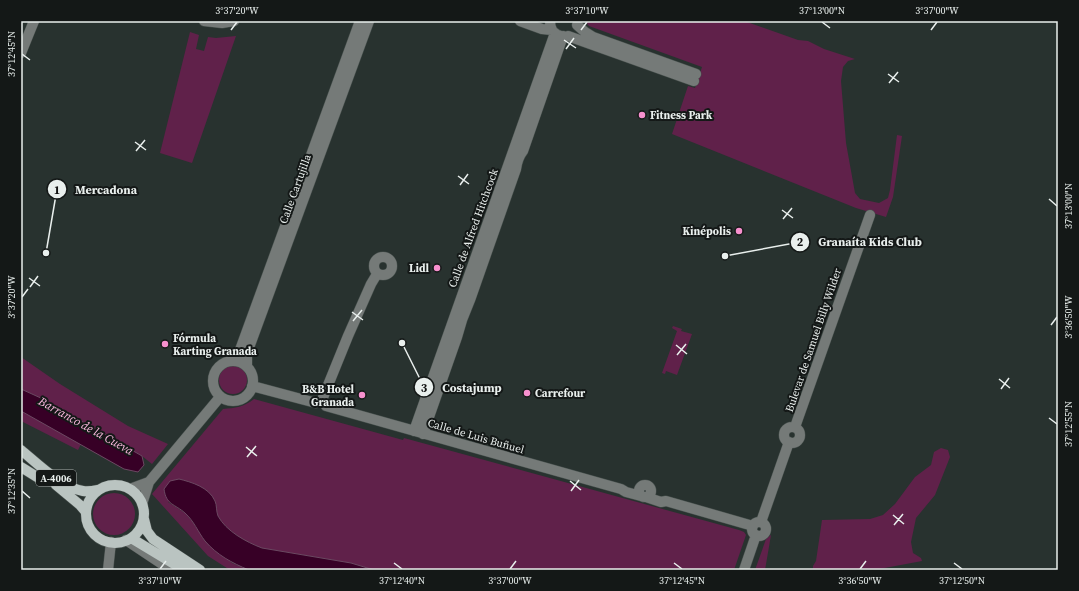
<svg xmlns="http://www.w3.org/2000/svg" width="1079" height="591" font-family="'Source Serif 4',serif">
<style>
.green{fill:#60214a}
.water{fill:#370026;stroke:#6c4862}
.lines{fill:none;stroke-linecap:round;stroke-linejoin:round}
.minor-casing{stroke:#47504d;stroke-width:11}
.major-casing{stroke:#47504d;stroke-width:11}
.minor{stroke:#757a78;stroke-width:10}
.major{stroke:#bac4c1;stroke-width:10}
.ticks{fill:none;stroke:#e9efed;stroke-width:1.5}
.poi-dot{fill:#f790ce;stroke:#141817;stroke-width:1.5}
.labels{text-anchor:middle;stroke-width:4;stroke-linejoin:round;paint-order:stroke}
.shield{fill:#141817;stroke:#a9aead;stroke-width:1}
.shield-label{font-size:10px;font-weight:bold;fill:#e9efed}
.poi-label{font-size:11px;font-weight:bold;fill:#e9efed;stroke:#141817;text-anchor:start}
.street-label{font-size:11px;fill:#e9efed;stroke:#141817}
.water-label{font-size:12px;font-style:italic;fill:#fab8de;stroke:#141817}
.leader{fill:none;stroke:#e9efed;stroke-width:1.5}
.callout-dot{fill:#e9efed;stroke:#141817;stroke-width:1.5}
.mark-label{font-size:12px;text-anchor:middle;font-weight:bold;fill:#111}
.callout-label{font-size:12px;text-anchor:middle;font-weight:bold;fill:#e9efed;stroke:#141817;stroke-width:4;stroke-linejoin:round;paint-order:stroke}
.neatline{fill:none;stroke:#e9efed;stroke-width:1.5}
.ticks-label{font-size:10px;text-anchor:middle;fill:#e9efed}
</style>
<rect width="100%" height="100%" fill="#28322f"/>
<!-- green -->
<path class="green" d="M585,21h161l1,1 51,18 10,1 16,8 31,10 -7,2 -5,6 -2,14 5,62 9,50 5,6 19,4 9,-5 2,-8 7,-55 5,1 -9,61 -7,20 -30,-9 -184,-74 16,-48 7,2 7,-21 -113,-41z
M190,32l9,3 -3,14 8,2 4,-14 8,1 20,-2 -44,127 -32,-10z
M673,326l9,3 -1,2 11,3 -15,41 -11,-4 -1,3 -3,-1 15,-42 -5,-3z
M21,357l39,27 68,42 40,18 -16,20 -10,-8 -99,-57 -22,-10z
M219 380a14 14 0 1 1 28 0a14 14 0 1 1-28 0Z
M254,399l149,41 1,-2 335,92 5,2 2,3 -12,35h-360l-23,-7 -89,-15c-16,-6 -36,-17 -44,-32 -2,-5 -3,-12 -4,-16l-46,2 17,11 7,8 13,20 27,22 17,7h-19l-22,-14 -56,-62 71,-85c12,-1 21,-2 31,-10z
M21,411l60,33 -3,6 -57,-29z
M941,448l7,2 2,7 -15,38 -19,23 -5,24 2,11 8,5 1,3 -48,9 -61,-1v-3l3,-5 6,-41 48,-1 13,-4 12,-11 20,-27 16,-12 3,-13z
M93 514a21 21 0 1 1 42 0a21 21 0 1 1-42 0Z
M771,535l-6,35h-10l11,-31z"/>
<!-- water -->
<path class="water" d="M21,389l22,10 99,57 2,9 -6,7 -14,-3 -103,-58z
M179,479c12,3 30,8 36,22 2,4 1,10 3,15 8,15 28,26 44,32l89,15 23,7h-125c-17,-7 -32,-15 -44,-29 -7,-9 -11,-20 -20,-28 -10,-9 -19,-8 -21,-24l6,-8z"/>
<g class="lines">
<defs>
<path id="minor" d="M204,21l18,2 12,-2
M520,21l22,8 10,1
M550,21c0,8 3,13 11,15
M577,25l8,7 8,5 103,37
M568,36l126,45
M21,53l13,-32
M374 266a9 9 0 1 1 18 0a9 9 0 1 1-18 0Z
M213 381a20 20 0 1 1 40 0a20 20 0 1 1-40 0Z
M231,361l6,-5 3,-6 120,-329
M247,367v-14l122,-332
M252,386l64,17
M322,400l26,-64 23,-52 6,-10
M326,406l295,83 5,3 15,4
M795,427l75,-212
M784 435a8 8 0 1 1 16 0a8 8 0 1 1-16 0Z
M414,431l141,-398
M423,434l34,-97 5,-17 8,-20 46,-131c1,-7 3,-13 7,-18l40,-115
M639 491a6 6 0 1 1 12 0a6 6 0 1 1-12 0Z
M130,489l19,-7
M646,497l15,5 5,-1 87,25
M142,504l7,-22 71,-85
M761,522l28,-80
M752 529a7 7 0 1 1 14 0a7 7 0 1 1-14 0Z
M126,540l45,30
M108,570l3,-28
M744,570l12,-35"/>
<path id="major" d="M21,450c17,14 40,37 62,41 5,1 10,0 15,-1
M21,467l16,10 13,4
M56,485l24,20 6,7
M86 514a29 29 0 1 1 58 0a29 29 0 1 1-58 0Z
M144,519l3,12 6,8 47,31
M131,538l53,32"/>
</defs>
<!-- minor casing -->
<use href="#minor" class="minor-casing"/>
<!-- major casing -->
<use href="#major" class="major-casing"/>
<!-- minor -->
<use href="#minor" class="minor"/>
<!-- major -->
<use href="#major" class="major"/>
</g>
<!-- ticks -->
<path class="ticks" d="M822,22l8,6M231,30l6,-8M581,30l6,-8M931,30l6,-8M564,40l12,8M566,49l8,-11M22,54l8,6M888,74l11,8M889,83l9,-11M135,142l11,8M136,151l9,-11M458,176l11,8M460,185l8,-11M1049,199l8,7M782,210l11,8M783,219l9,-11M29,278l11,8M30,287l8,-11M22,297l6,-8M352,312l11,8M353,321l9,-11M1051,325l6,-8M676,345l11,9M677,355l9,-11M999,379l11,9M1001,389l8,-11M1049,418l8,6M246,447l11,9M247,457l9,-11M570,481l11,9M22,491l8,7M571,491l8,-11M893,515l11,9M894,525l9,-11M394,563l8,6M674,563l8,6M954,563l8,6M160,569l6,-8M510,569l6,-8M860,569l6,-8"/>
<!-- markers -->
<g class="poi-dot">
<circle cx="642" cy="115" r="4"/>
<circle cx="739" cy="231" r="4"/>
<circle cx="437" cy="268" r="4"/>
<circle cx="165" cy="344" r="4"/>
<circle cx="527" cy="393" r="4"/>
<circle cx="362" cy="395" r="4"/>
</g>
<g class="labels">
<!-- shield labels -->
<rect class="shield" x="36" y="470" width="40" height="16" rx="3"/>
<g class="shield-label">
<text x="56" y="482">A-4006</text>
</g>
<!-- poi labels -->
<g class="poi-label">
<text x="650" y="119">Fitness Park</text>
<text x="731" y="235" text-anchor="end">Kinépolis</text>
<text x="429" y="272" text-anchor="end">Lidl</text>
<text x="173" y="342">Fórmula<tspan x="173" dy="13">Karting Granada</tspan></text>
<text x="354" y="393" text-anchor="end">B&amp;B Hotel<tspan x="354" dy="13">Granada</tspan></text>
<text x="535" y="397">Carrefour</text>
</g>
<!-- street labels -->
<g class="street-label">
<text transform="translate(295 189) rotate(-70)" y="4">Calle Cartujilla</text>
<text transform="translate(473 228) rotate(-70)" y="4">Calle de Alfred Hitchcock</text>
<text transform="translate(813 340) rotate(-71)" y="4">Bulevar de Samuel Billy Wilder</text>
<text transform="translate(476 436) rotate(16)" y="4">Calle de Luis Buñuel</text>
</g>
<!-- water labels -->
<g class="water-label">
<text transform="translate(86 426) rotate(29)" y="4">Barranco de la Cueva</text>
</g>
</g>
<!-- callouts -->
<path class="leader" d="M46 253L57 189M725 256L800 242M402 343L424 387"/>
<g class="callout-dot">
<circle cx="46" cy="253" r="4"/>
<circle cx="725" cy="256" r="4"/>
<circle cx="402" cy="343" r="4"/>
<circle cx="57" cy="189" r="10"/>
<circle cx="800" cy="242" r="10"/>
<circle cx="424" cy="387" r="10"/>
</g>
<g class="mark-label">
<text x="57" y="194">1</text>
<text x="800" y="246">2</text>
<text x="424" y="392">3</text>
</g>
<g class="callout-label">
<text x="106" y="194">Mercadona</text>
<text x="870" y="246">Granaíta Kids Club</text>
<text x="472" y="392">Costajump</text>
</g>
<!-- border -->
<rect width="1079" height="591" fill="none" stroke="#141817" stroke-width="44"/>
<rect x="22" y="22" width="1035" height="547" class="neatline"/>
<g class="ticks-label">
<text x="237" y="14">3°37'20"W</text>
<text x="587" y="14">3°37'10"W</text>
<text x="822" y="14">37°13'00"N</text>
<text x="937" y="14">3°37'00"W</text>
<text transform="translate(11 54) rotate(-90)" y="4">37°12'45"N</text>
<text transform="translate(1068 206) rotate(-90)" y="4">37°13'00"N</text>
<text transform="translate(11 297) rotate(-90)" y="4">3°37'20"W</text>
<text transform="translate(1068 317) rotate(-90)" y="4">3°36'50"W</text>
<text transform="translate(1068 424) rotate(-90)" y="4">37°12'55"N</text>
<text transform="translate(11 491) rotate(-90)" y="4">37°12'35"N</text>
<text x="160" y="584">3°37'10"W</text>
<text x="402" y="584">37°12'40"N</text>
<text x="510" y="584">3°37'00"W</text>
<text x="682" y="584">37°12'45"N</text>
<text x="860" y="584">3°36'50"W</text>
<text x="962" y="584">37°12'50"N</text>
</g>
</svg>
